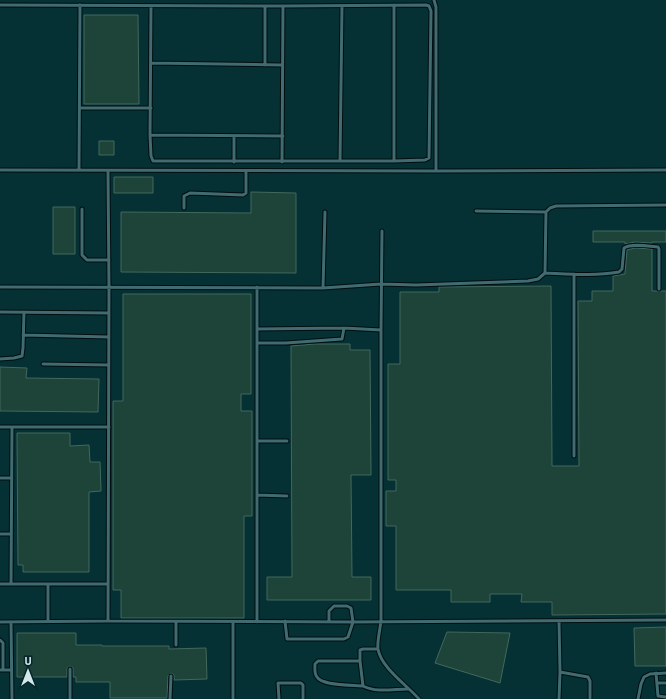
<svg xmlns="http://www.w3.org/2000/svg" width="666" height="699" font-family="'Titillium Web',sans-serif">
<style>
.built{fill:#053135}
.building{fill:#1e4338;stroke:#43685d}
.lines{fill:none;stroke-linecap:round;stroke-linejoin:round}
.service-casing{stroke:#000e10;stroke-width:5}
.service{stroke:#416b70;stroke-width:3}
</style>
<rect width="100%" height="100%" fill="#05262a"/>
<!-- built -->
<path class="built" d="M0,0h666v699h-666z"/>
<!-- building -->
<path class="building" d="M84,15h54l1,89h-55z
M99,141h15v14h-15z
M114,177h39v16h-39z
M251,192l45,1v80l-175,-1v-60l130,1z
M53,207h22v47h-22z
M593,231h73v11h-14v1l-17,-1 -10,2v-2h-32z
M635,248l17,1v42h14v323l-114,1v-13h-31l1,-8h-32v8h-39v-12h-55v-64h-10v-35h10v-11h-8v-116h12v-72h39v-5l112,-1 1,180h27l-1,-165h14v-10h21v-15l12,-2 2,-24z
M123,294h128v100h-10v17h11v105h-8v102h-123v-28h-8v-189h10z
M315,344h35v6h20l1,125h-20l1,102h19v23h-104v-23h25l-1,-231z
M0,367l27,1 -1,10 73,1 -1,33 -98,-1z
M17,433h53v13l19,-1 1,17h10l1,29 -12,1v80h-66v-7h-5z
M666,627v39h-31l-1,-38z
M447,632l63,1 -10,50 -65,-20z
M17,633h59v12h26v1h67v3l37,-1 1,31 -33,1v-5l-3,-2 -3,3 -1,22h-57v-16h-34v-5h-3v-9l-3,-2 -3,2v9h-50z"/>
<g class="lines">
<defs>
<path id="service" d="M434,0l2,7v164
M0,5l283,1 143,-1 3,1 2,5 -2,147 -4,2 -31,1h-241l-2,-5 -1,-21 1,-129
M265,6v59
M151,63l131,2
M80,108h71
M150,135l133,1
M340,161l2,-155
M394,161v-156
M234,162v-26
M282,162l1,-156
M0,170l436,1 230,-1
M79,170l1,-165
M108,171l1,117 -1,333
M184,208v-12l6,-3 53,2 3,-2v-22
M82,209v46l5,5h22
M476,211l70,1
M382,231l-1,99v291c-1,9 -4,20 -3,28 3,19 30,37 41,50
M545,273l1,-61 4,-4 6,-2 110,-1
M574,274v182
M0,287l323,1 58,-4 35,1 112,-4 10,-2 7,-6c25,1 50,3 74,-1l3,-3 2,-21c7,-5 24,-2 34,-1l1,2v40
M323,288l2,-76
M0,312l109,1
M257,329l87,-1 37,2
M23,335l86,2
M257,343h29l56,-4 2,-11
M0,359l14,-1 8,-2 1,-8 1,-36
M43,364l66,1
M0,427h109
M257,441h30
M0,478h12
M257,495l30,1
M0,534h11
M0,584h108
M11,584l1,-157
M48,584v37
M285,621l2,18h57l4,-2 5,-15 -2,-14 -4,-2h-13l-5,5v11
M559,621l1,51 28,5 2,4v17
M0,622l108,-1 245,1 313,-2
M11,622l1,77
M176,622v23
M257,622v-335
M0,640l3,3v27
M378,649h-15l-3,1v11l3,25c13,7 31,3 45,3
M360,661h-42l-3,3c0,4 -1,10 2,13 5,9 36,8 46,9
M70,669v30
M0,670h11
M656,673l2,23 8,1
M657,683h9
M170,699l1,-23
M233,699v-77
M279,699l-1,-16h23l2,2v14
M559,699l1,-27
M638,699l3,-15 3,-7 6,-3 16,-1"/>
</defs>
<!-- service casing -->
<use href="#service" class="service-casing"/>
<!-- service -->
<use href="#service" class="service"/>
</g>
<!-- north arrow -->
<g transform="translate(28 671)" stroke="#05262a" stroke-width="3" paint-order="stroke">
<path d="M0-3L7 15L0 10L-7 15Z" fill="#d2e8ea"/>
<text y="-6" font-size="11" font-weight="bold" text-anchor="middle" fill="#d2e8ea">U</text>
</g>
</svg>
